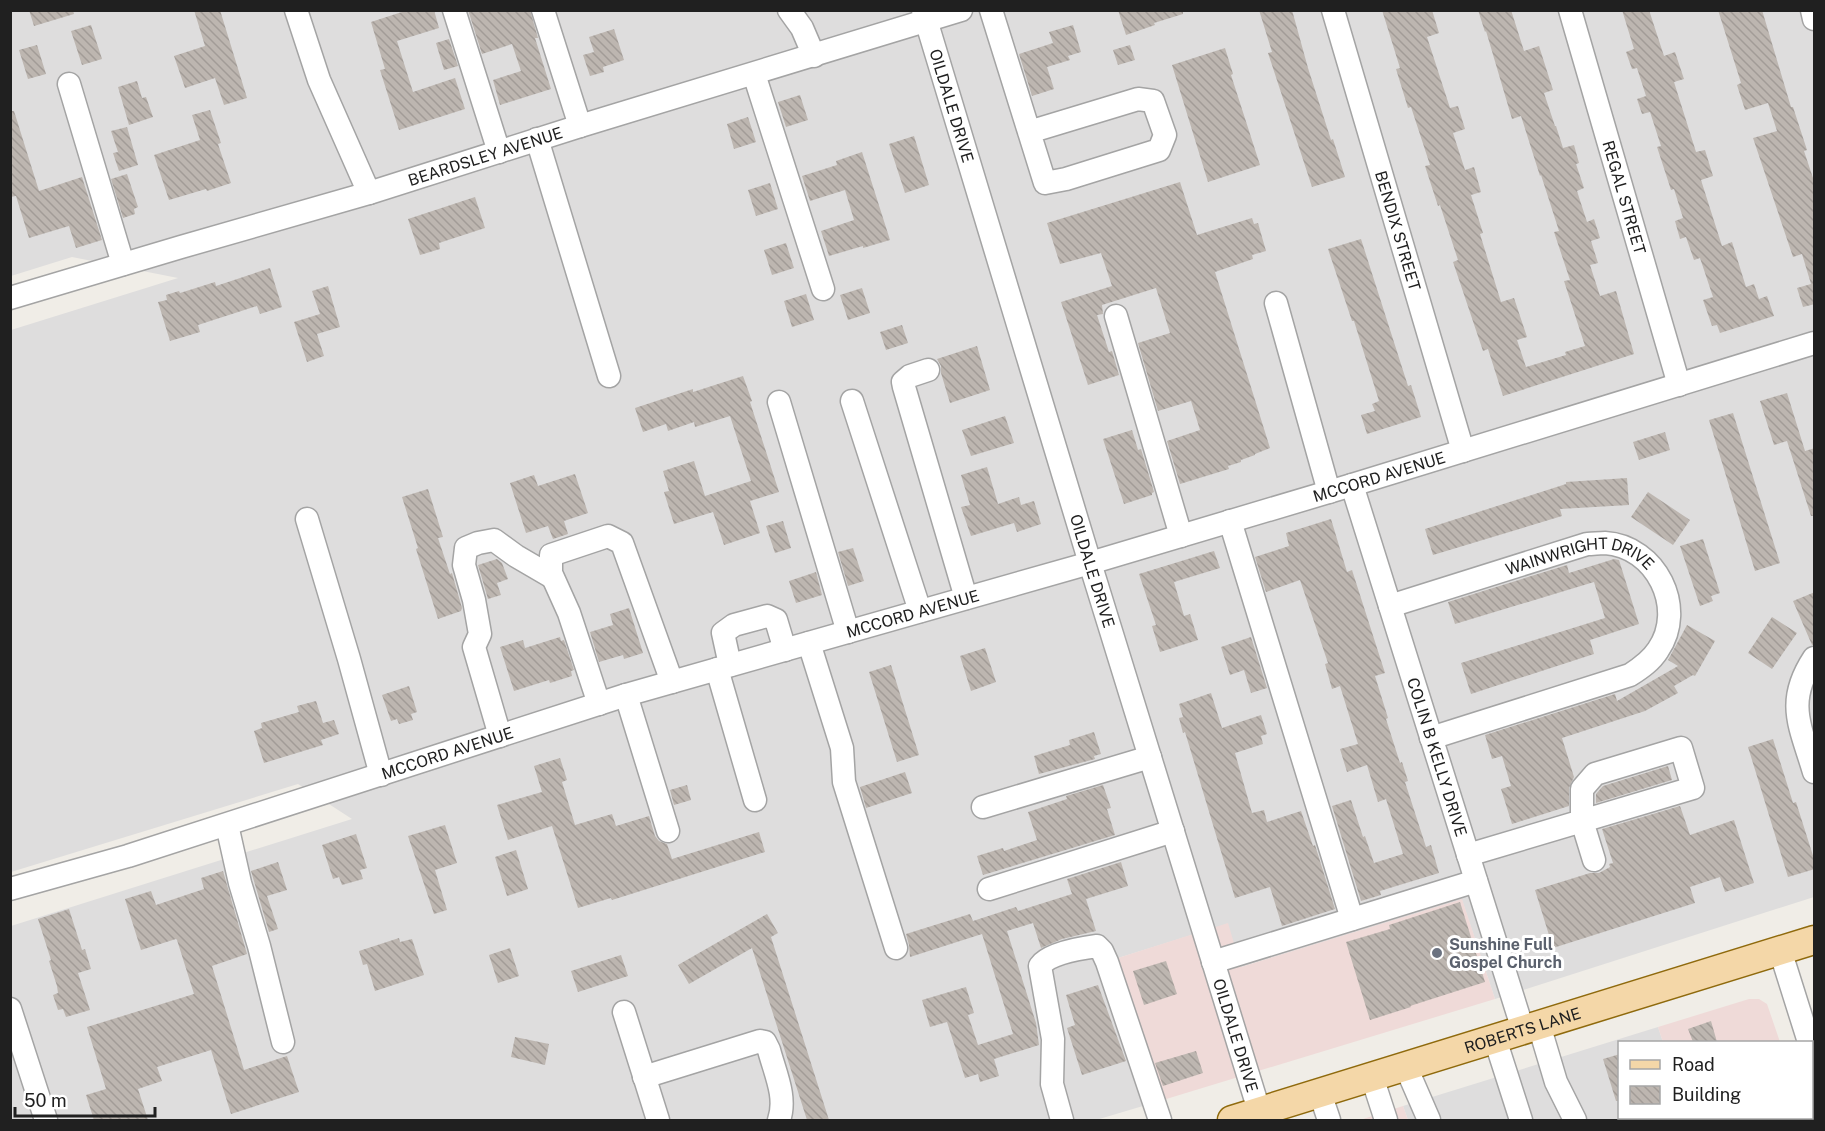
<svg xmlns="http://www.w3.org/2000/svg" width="1825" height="1131" font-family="'Public Sans',sans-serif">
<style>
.residential{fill:#dedddd}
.commercial{fill:#efdad8}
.building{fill:url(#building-back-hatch)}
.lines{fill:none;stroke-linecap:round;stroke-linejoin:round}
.minor-casing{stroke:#a4a4a4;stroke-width:25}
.major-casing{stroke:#8f6a0d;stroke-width:31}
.minor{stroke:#fff;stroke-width:22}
.major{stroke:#f4d7a8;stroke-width:28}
.worship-dot{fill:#6b7280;stroke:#fff;stroke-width:2}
.labels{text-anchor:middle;stroke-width:6;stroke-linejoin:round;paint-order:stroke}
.street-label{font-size:16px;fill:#202020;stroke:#fff}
.worship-label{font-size:16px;font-weight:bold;fill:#5b616d;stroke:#fff;text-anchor:start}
</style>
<defs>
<pattern id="building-back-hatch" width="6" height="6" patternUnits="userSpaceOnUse" patternTransform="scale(1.5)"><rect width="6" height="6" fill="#bdb6b0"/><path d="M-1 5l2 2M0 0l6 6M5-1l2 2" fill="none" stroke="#a29c97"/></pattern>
</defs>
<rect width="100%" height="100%" fill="#f0ede7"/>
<!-- residential -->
<path class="residential" d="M11,11h1803v886l-319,102 -33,-99 -221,67 -14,-43 -109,34 45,142 -67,20h-1085v-194l341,-107 -54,-35 -287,88v-542l167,-52 -106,-21 -61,19z
M1658,1027l5,15h-43v76h192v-39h2v41h-406l-5,-14z"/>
<!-- commercial -->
<path class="commercial" d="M1462,899l33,100 -332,101 -45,-142 110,-35 13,44z
M1749,999h10l8,5 13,38h-117l-5,-15z
M1403,1106l5,14h-48z"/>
<!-- building -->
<path class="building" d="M29,10h44l1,4 -40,12z
M194,10h26l27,88 -23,7 -9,-27 -30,10 -11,-32 31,-10z
M408,10h26l5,18 -42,13 16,51 42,-14 10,31 -66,21 -19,-60 5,-1 -14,-47z
M468,10h62l8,28h-3l16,51 -51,16 -7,-25 28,-9 -9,-27 -30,10z
M1118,10h65v4l-29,9 1,2 -29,10z
M1259,10h33l16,58 23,72 2,-1 12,38 -33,10 -44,-134 4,-1z
M1382,10h50l7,23 -12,4 23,71 8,-2 7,23 -12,4 12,37 9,-3 7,25 -10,3 12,38 -3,1 21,68 13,-4 13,39 -10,3 9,27 40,-12 -1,-3 20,-6 -21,-65 6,-1 -16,-48 5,-1 -18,-56 -1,1 -19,-60 -9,3 -26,-88 -1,1 -7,-22h33l13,41 15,-5 14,44 -9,3 11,33h1l7,22 11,-3 5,18 -3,1 8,24 -7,3 10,31 7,-3 6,19 -9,3 7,22 -8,2 10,31 16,-5 18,63 -131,42 -15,-47 -5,2 -30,-89 5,-2 -18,-55 -2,1 -13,-40 5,-1 -19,-58 -3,1 -12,-39 4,-1z
M1622,10h27l15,46 11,-4 9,27 -10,3 22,70 9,-2 8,26 -12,4 21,66 10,-4 14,45 8,-3 5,15 8,-3 7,20 -54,17 -3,-8 -5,1 -9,-26 10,-3 -13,-39 -6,2 -8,-23 -6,2 -5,-18 8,-3 -9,-29 -3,1 -14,-43 4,-1 -11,-34 -8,2 -5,-15 9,-3 -9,-28 -5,1 -6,-17 8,-3z
M1718,10h44l29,97h2l14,43 -3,1 11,33v120l-12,3 -6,-19 14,-4 -9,-30 -9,3 -40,-119 24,-7 -9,-28 -23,7 -8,-25 4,-2z
M91,25l11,34 -20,6 -11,-34z
M1073,25l8,27 -13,4 2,4 -23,7 7,22 -22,7 -13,-42 34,-11 -4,-11z
M614,29l10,31 -21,7 1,5 -14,4 -7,-21 11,-3 -5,-15z
M449,39l9,27 -14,4 -8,-27z
M37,45l9,29 -18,5 -9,-29z
M1130,45l5,15 -17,5 -5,-15z
M1225,48l8,26 -2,1 29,90 -52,17 -36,-117z
M137,81l5,17 4,-1 7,20 -24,8 -11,-38z
M800,95l8,25 -22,7 -8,-25z
M210,110l11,33 -3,1 13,39 -24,8 -1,-2 -37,11 -15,-45 46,-15 -8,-25z
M10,111h4l25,80 43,-14 20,63 -26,8 -7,-22 -40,12 -13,-42 -6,1z
M748,117l8,25 -22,7 -7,-25z
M127,127l11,38 -19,6 -6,-18 5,-1 -7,-21z
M914,136l15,49 -24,8 -16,-49z
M862,152l28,88 -27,8v-2l-34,10 -8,-25 33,-11 -9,-30 -35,11 -8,-25 35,-11 -1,-4z
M127,174l11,33 -4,2 1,5 -12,4 -12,-39z
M1180,182l17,53 55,-17 2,6 4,-1 8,28 -14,4 1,4 -38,13 55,176 -15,6v1l-14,5v2l-13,4 1,3 -49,15 -13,-43 33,-11 -9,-29 -33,10 -20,-68 32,-10 -14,-45 -54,17 1,9 -6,1 12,37 3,-1 7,24 -31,10 -27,-83 51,-16 -11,-33 -41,11 -13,-41z
M770,183l8,26 -22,7 -8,-26z
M475,197l10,31 -46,15 1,6 -20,6 -12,-36z
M1361,239l47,147 3,-1 10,32 -54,17 -6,-19 14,-4 -3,-7 7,-3 -25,-80h-2l-24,-72z
M786,243l8,25 -22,7 -8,-25z
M270,268l12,39 -22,7 -3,-8 -59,19 2,7 -30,9 -12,-39 9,-2 -1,-5 13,-4 1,2 35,-11 1,4z
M328,286l12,41 -23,7 7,22 -17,6 -13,-40 26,-8 -8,-23z
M862,288l8,25 -22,7 -8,-25z
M806,294l8,26 -22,7 -8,-26z
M902,325l6,18 -22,7 -6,-18z
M977,346l13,44 -40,13 -9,-30v-7l-4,-7z
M743,376l9,25 -2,1 29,90 -29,9 10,32 -36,12 -11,-33 -39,12 -10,-32 5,-1 -6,-20 31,-10 11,35 46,-15 -21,-65 -35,11 -1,-5 -26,9 -2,-7 -23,8 -8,-24 58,-19v3z
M1787,393l18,58 10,-3v68h-4l-24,-75 -13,4 -14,-44z
M1733,413l47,150 -25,8 -46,-151z
M1005,416l9,27 -43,13 -9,-26z
M1132,430l6,20 3,-1 13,43 -2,1v2l-28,9 -21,-65z
M1665,432l5,18 -31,10 -6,-18z
M987,467l11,37 21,-7 2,8 13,-4 7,23 -24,8 -3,-9 -43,13 -10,-29 9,-2 -9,-30z
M575,474l13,39 -24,8 4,13 -15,5 -5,-13 -22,7 -16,-50 24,-8 4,11z
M1627,478l2,27 -69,4 2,7 -129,39 -8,-26 141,-45v-2z
M428,489l15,48 -5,1 12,36 2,-1 10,35 -1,3 -23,8 -22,-70 2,-1 -16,-51z
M1648,492l42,28 -17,25 -42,-28z
M1331,519l16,53 5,-2 33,103 -10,3 13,42 -2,1 14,44 2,-1 6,19 -3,1 21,65 5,-2 8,28 -59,18 1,4 -20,6 -29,-95 19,-6 12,37 2,-1 9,27 29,-9 -17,-55 -8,3 -11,-37 -20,7 -7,-23 18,-5 -18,-58 -8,3 -7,-25 3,-1 -28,-83 -34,12 -11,-35 34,-11 -3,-13z
M783,521l8,27 -16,5 -9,-27z
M1703,539l17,54 -9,3 2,5 -13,5 -20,-60z
M853,548l11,33 -16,5 -10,-34z
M1214,551l6,17 -46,14 10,34 6,-2 8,26 -38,12 -8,-26 4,-1 -17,-51z
M497,559l5,4 6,16 -11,4 4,12 -13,4 -10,-34z
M1614,559l5,1 20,64 -49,16 4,14 -123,40 -10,-31 144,-45 -11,-36 -139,42 -7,-22 119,-37 2,8z
M816,572l6,23 -26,8 -7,-22z
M1815,592v53h-3l-19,-44z
M629,608l14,45 -19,6 -1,-4 -24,7 -9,-30 23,-7 -3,-11z
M1772,617l25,16 -25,36 -24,-16z
M1687,625l28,16 -20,35 -2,-1 -19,11 4,7 -33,18 -83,27 12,39 -5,11v18l-57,18 -11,-35 10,-3 -9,-30 -10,3 -7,-24 130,-41 2,7 61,-35 -10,-6z
M560,637l1,4 3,-1 10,30 -3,1 1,5 -22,7 -1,-3 -35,11 -14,-44 23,-7 2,8z
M1251,637l16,51 -16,5 -7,-23 -14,5 -9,-28z
M985,648l11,34 -25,9 -11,-35z
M891,665l28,90 -22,7 -28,-90z
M409,686l8,26 -6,2 2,6 -14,4 -2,-5 -6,2 -9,-26z
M1211,693l11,35 39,-13 6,19 -6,2 2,8 -28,9 17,60 12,-3 3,12 34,-11 12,35 2,-1 20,64 -53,17 -12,-39 -35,11 -50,-166 -2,1 -4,-15 4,-1 -4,-13z
M316,701l7,22 11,-3 5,14 -18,6 2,5 -59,18 -10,-32 8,-3 -1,-5 38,-11 -2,-6z
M1094,732l7,22 -7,2 1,3 -56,15 -5,-18 36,-11 -1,-5z
M1773,739l20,64 3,-1 19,60v7l-27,8 -40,-130z
M560,758l7,22 -5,2 13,43 37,-11 4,12 33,-10 6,20 4,5 8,3 5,15 87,-27 6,20 -153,48 -1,-2 -33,10 -26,-82 -44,14 -11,-35 45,-13 -8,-26z
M1668,766l4,14 -76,23v-9l7,-8z
M905,772l7,21 -46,15 -6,-21z
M687,785l4,15 -17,5 -4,-15z
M1103,785l8,23 -4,1 8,26 -132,40 -6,-19 26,-8 1,3 33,-11 -9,-28 39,-13 -1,-3z
M1680,806l10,29 44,-15 20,63 -29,9 -5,-15 -30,10 5,16 -142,45 -18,-58 55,-17h9l11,-6 -1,-3 4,-1 -11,-34z
M445,825l12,38 -22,7 12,40 -13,4 -26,-78z
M356,834l11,34 -7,2 3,9 -21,6 -3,-8 -6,2 -11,-34z
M516,850l12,39 -21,7 -12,-39z
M278,862l9,28 -20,6 11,33 -9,3 -18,-61z
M1121,862l7,24 -42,13 10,32 -34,8 -21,9 -8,-25 -26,8 29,92 3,22 -45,14 5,17 -19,6 -2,-8 -13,4 -18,-56 -17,5 -8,-27 44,-13 8,26 -6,2 10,30 35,-11 -31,-100 -72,23 -1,-12 -3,-11 64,-20 3,7 43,-14 2,4 54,-17 -5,-15z
M223,871l24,83 -35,12 32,104 43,-14 12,36 -68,22 -20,-64 -54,17 5,14 -24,8 10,31h-54l-8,-25 20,-6 -19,-62 107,-33 -17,-54 -1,-1 -35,11 -16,-51 26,-8 5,14 48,-16 -3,-11z
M1460,902l25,80 -75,24 1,1 -41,13 -24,-78 44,-13 -1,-4z
M69,909l13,41 3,-1 6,20 -13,4 12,37 -24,7 -3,-8 -5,1 -5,-15 5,-2 -1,-7 -8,-25 2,-1 -13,-41z
M767,914l11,19 -7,4 58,183h-22l-55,-172 -63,36 -11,-19z
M399,938l1,4 12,-3 12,36 -49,16 -8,-27 -4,1 -4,-14z
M510,948l9,28 -21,7 -9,-28z
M621,955l7,21 -50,16 -7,-21z
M1166,961l11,33 -33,11 -11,-34z
M1098,985l28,76 -44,14 -15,-47 8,-3 -9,-30z
M1711,1021l6,21h-24l-5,-13z
M515,1037l34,7 -4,21 -34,-8z
M1196,1051l7,22 -40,13 -8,-23z
M1620,1054v47h-4l-13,-42z"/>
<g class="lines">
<defs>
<g id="minor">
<path d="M296,10l23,70 50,113"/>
<path d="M454,10l45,142"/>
<path d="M543,10l37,116"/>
<path d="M789,10l13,18 12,28"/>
<path id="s1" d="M923,10l167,553 172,557"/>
<path d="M991,10l54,173 21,-4 93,-29 6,-15 -12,-34 -15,-2 -109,33"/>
<path id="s2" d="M1333,10l130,441"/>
<path id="s3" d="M1570,10l109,375"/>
<path d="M1812,10l2,9"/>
<path d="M754,74l69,215"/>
<path d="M69,84l54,180"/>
<path d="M537,139l72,237"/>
<path id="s4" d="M10,298l171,-51 188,-54 211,-67 381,-116"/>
<path d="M1276,303l53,189"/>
<path d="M1116,316l65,220"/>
<path d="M928,370l-18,6 -7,6 1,5 62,211"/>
<path d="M852,401l68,210"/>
<path d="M779,402l69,230"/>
<path id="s5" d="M1352,485l171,545"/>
<path d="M307,519l42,140 32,116"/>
<path d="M1230,521l122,398"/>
<path id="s6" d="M1390,606l197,-62c6,0 12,-1 18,-1 51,3 82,65 53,107 -7,11 -17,18 -28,25l-199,63"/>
<path d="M809,643l33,105 2,34 52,166"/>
<path d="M1814,658c-29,44 -14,67 0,114"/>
<path d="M730,665l-7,-32 11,-8 33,-9 9,4 9,30"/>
<path d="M717,669l38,131"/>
<path d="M626,695l42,136"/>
<path d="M599,704l-30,-91 -18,-40v-18l57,-19 14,7 50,139"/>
<path d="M500,736l-26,-89 6,-13 -6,-34 -10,-35 2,-17 12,-5 16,-3 22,16 36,21"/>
<path d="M983,807l167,-50"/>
<path d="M227,825l13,58 19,63 24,96"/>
<path d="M1468,855c75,-23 150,-45 225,-67l-12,-40 -86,26 -13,15v32l12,39"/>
<path id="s7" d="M10,889l118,-33 498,-161 464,-132 262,-78 462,-142"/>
<path d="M989,889l184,-58"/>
<path d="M1780,950l29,92"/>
<path d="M1213,962l263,-81"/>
<path d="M10,1009l36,111"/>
<path d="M624,1012l34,108"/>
<path d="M1539,1025l17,57 19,38"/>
<path d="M1495,1039l26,81"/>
<path d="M1406,1067l23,53"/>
<path d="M644,1077l116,-36 5,1 4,8c6,23 18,47 10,70"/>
<path d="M1372,1077l14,43"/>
<path d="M1320,1093l9,27"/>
<path d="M1062,1120l-10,-36 1,-45 -13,-73c9,-13 42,-18 57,-20l5,5 5,11 53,158"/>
</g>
<g id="major">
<path id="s8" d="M1232,1120l582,-180"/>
</g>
</defs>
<!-- minor casing -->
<use href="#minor" class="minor-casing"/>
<!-- major casing -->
<use href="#major" class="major-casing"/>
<!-- minor -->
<use href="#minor" class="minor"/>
<!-- major -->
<use href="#major" class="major"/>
</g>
<!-- markers -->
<circle class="worship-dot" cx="1437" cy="953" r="6"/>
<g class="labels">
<!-- street labels -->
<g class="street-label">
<text dy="6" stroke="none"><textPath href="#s1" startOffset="100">OILDALE DRIVE</textPath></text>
<text dy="6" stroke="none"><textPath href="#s4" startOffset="496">BEARDSLEY AVENUE</textPath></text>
<text dy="6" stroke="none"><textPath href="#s3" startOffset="195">REGAL STREET</textPath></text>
<text dy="6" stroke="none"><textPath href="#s2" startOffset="230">BENDIX STREET</textPath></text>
<text dy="6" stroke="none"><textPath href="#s7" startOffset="1430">MCCORD AVENUE</textPath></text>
<text dy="6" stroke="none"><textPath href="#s1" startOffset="586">OILDALE DRIVE</textPath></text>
<text dy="6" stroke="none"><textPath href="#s6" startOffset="200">WAINWRIGHT DRIVE</textPath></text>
<text dy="6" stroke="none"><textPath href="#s7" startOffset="944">MCCORD AVENUE</textPath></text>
<text dy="6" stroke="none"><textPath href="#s7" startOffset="458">MCCORD AVENUE</textPath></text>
<text dy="6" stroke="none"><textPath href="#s5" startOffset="285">COLIN B KELLY DRIVE</textPath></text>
<text dy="6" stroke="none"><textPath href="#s8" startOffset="304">ROBERTS LANE</textPath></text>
<text dy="6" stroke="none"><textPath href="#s1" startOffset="1072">OILDALE DRIVE</textPath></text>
</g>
<!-- worship labels -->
<g class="worship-label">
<text x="1449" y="950">Sunshine Full<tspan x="1449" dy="18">Gospel Church</tspan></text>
</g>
</g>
<!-- border -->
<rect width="1825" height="1131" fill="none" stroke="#202020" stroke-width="24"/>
<!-- legend -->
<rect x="1618" y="1041" width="195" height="78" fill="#ffffff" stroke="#a6a6a6" stroke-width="1.5"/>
<rect x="1630" y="1060" width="30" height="9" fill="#f4d7a8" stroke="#a6a6a6" stroke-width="1.5"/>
<text x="1672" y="1071" font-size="18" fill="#202020">Road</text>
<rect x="1630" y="1086" width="30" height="18" fill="url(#building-back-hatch)" stroke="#a6a6a6" stroke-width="1.5"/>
<text x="1672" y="1101" font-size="18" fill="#202020">Building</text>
<!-- scale -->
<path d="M15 1107v9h140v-9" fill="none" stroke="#202020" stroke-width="3"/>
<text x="24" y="1107" font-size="18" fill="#202020" stroke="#ffffff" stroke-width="4.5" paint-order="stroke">50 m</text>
</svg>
